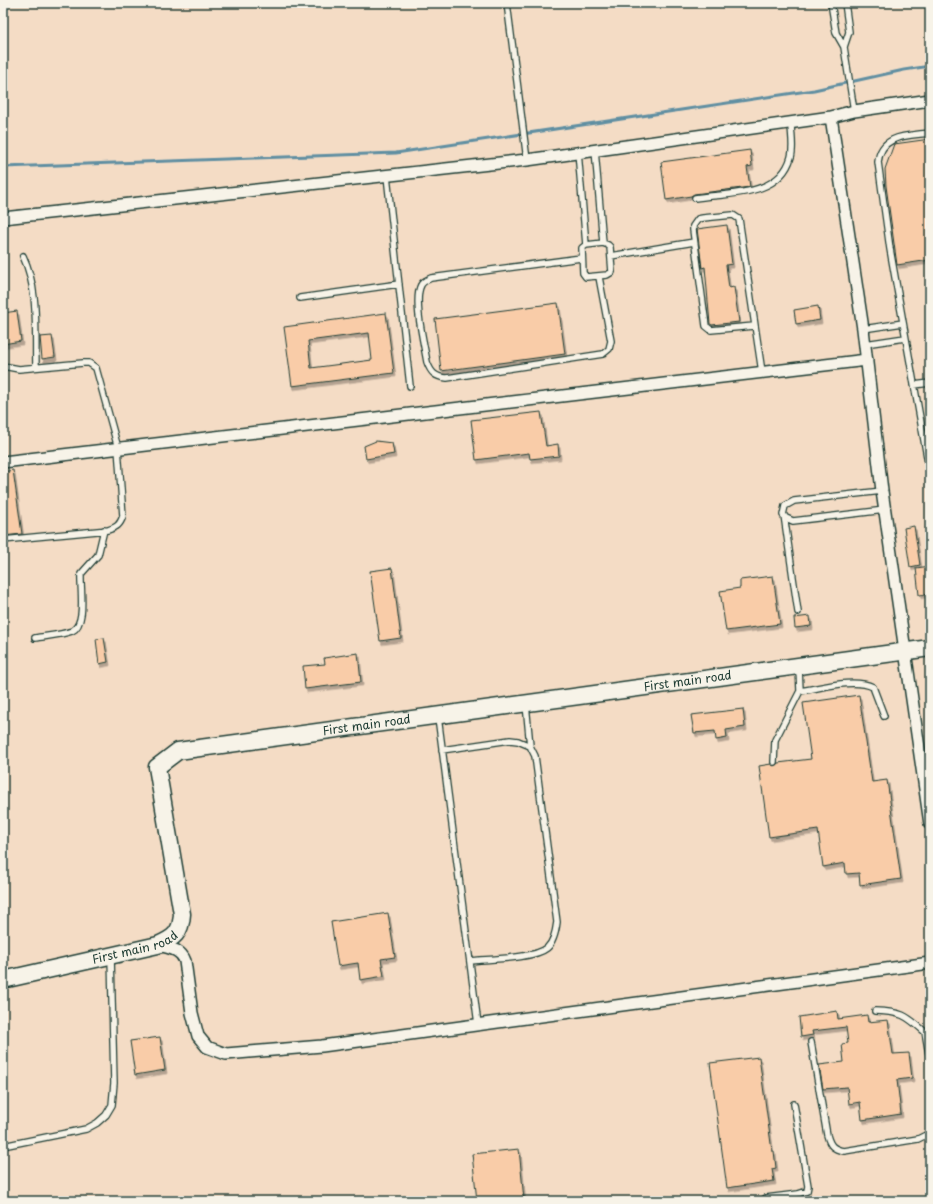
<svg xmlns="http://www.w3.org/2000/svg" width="933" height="1204" font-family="'Playpen Sans',sans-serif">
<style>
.built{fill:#f4dcc5}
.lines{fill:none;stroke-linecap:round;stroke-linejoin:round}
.stream{stroke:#608fa2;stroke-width:3}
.building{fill:#f9cca8;stroke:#1f3d34;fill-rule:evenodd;filter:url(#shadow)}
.lane-casing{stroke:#1f3d34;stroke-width:8}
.street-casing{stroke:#1f3d34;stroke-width:14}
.secondary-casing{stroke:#1f3d34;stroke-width:19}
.lane{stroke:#f7f3e8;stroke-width:5.5}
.street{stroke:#f7f3e8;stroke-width:11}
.secondary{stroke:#f7f3e8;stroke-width:16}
.labels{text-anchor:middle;stroke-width:3;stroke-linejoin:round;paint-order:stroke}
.street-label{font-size:12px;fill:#1f3d34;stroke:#f7f3e8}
</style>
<defs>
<filter id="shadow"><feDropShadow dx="2" dy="3.5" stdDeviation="0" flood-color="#0004"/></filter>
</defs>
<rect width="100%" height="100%" fill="#f8e7d5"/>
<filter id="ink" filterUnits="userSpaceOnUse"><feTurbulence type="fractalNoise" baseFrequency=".025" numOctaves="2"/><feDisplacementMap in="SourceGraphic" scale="8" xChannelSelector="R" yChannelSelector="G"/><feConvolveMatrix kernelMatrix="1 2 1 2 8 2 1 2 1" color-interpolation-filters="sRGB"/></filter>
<g filter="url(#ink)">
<!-- built -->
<path class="built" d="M3,3h927v1198h-927z"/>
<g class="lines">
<!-- stream -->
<path class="stream" d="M3,167l393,-14 418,-63 90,-20 26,-4"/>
</g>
<!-- building -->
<path class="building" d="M930,139v121l-33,5 -11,-79 -1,-17 9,-25z
M750,150l2,16 -5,1 3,20 -56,7 -3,2 -25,4 -5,-38z
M727,225l5,39 -6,1 3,23 5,-1 5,35 -27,3 -2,-1 -5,-57 -3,1 -5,-39z
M558,303l7,51 -124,17 -6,-52z
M818,306l2,14 -24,4 -2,-14z
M17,311l4,30 -18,3v-31z
M386,313l8,60 -102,13 -8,-59zM369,333l3,27 -61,8 -3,-27z
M52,336l3,21 -13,2 -2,-22z
M541,412l5,34 12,-2 1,12 -29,3 -1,-6 -53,7 -5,-40z
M376,441l16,2 2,11 -28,5 -2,-13z
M13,470l9,64 -19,2v-30l2,-1 -2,-33z
M914,526l6,39 -10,2 -6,-39z
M930,566v28l-11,1 -3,-27z
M392,568l9,70 -21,3 -10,-70z
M773,576l7,48 -54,7 -6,-40 20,-3v-8z
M810,616l1,10 -16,2 -1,-10z
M104,638l4,24 -9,2 -3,-25z
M358,653l3,29 -56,7 -2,-23 22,-2 -1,-6z
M859,695l13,87 15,-2 14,99 -41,6 -1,-12 -13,1 -1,-11 -22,4 -5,-37 -49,7 -10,-71 12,-2 3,2 4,-3 33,-4 -8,-56z
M743,709l2,18 -19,3 1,8 -11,2 -1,-9 -21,2 -3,-18z
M388,913l7,44 -14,2 3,17 -24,4 -2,-17 -20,3 -7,-44z
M837,1011l1,8 29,-4 1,7 20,-2 5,34 16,-1 3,25 -15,2 4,34 -39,6 -2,-18 -11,2 -2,-17 -24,2 -4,-24 25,-3 -2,-18 6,-1 -2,-16 -34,4 1,4 -12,2 -2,-20z
M160,1037l5,33 -30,5 -5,-34z
M759,1057l13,94h2l2,17 -4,1 2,12 -47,7 -17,-125z
M519,1149l5,51 -47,1 -5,-47z"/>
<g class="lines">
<defs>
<path id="lane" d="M507,3l20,157
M831,3l5,30 8,14 10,64
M844,47l5,-15 -4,-29
M930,133c-22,3 -49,1 -52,29l12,87 40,225
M595,150l8,93
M578,152l8,93
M387,176l23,210
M695,198c33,-5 85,-1 96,-41 3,-10 0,-23 0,-34
M603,243l5,2 2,2 2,25 -5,3 -21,2 -3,-4 -1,-25 4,-3z
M23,256c16,34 12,74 13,111
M611,256l83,-14
M581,258l-150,20c-4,2 -8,3 -10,7 -8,15 3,59 6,77 4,11 8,15 20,16l156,-24 6,-5 2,-8 -12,-64
M300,298l99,-14
M754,326l-43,4 -5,-4 -13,-96v-4l5,-7 5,-1 30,-3 6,4 23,153
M863,329l40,-6
M865,344l40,-6
M3,366l16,3 64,-6h6l7,5 22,80 5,68c-3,9 -6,11 -15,14l-105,10
M914,385l16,-2
M882,491l-88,10 -9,5 -2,9 3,3 7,3 92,-11
M784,515l14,97
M35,638c12,-2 26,-3 37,-7 15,-7 8,-43 9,-57l17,-19 6,-25
M800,691c21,-3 54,-13 73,-4l11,29
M526,704l4,42
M438,717l40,307
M442,750l68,-10 8,1 12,5 5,10 22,166c-1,8 -3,20 -10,26 -13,11 -60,11 -77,13
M774,762l1,-22 25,-49 -1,-23
M875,1011c26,1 30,3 50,21
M930,1031l-5,1 5,28
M811,1042l16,93c3,11 6,14 17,16l74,-12 12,-6
M3,1146l83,-17 11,-6 9,-8 6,-10 2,-22 -3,-127
M762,1201l4,-3 32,-4 9,-3 1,-5 -14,-82"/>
<path id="street" d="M831,117l32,212 19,162 48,333
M3,218l524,-58 304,-43 23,-6 76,-11
M3,462l864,-102
M158,945c11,3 23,4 27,16l7,52 6,23 9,11 19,7 96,-8 608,-83"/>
<g id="secondary">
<path id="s1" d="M3,980l155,-35c16,-7 23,-12 24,-31l-25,-147 21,-16 752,-103"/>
</g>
</defs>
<!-- lane casing -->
<use href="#lane" class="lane-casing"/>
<!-- street casing -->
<use href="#street" class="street-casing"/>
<!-- secondary casing -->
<use href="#secondary" class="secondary-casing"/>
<!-- lane -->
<use href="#lane" class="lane"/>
<!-- street -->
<use href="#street" class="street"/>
<!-- secondary -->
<use href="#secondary" class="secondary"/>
</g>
</g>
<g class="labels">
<!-- street labels -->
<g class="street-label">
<text dy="4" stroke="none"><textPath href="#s1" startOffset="891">First main road</textPath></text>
<text dy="4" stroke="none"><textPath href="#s1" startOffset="567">First main road</textPath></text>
<text dy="4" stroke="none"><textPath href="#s1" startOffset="136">First main road</textPath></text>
</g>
</g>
<!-- margin -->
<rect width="933" height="1204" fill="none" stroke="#f7f3e8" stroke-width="16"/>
<rect x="8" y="8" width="917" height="1188" fill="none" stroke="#1f3d34" stroke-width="1.5" filter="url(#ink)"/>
</svg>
